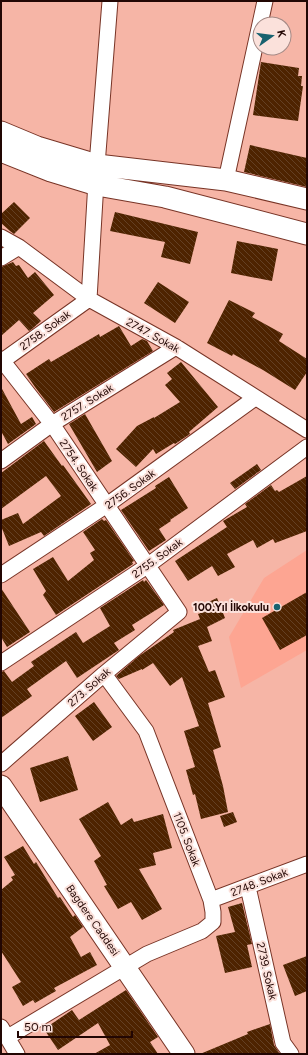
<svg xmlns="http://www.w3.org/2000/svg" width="308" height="1055" font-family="Figtree,sans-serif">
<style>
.built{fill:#fda592}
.building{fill:url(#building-back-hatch)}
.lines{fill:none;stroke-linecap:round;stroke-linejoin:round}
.street-casing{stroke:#783426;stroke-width:17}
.secondary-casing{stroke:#783426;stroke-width:23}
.street{stroke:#fff;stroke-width:15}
.secondary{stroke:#fff;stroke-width:21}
.poi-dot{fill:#18626f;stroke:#fbe1db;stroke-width:1.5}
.labels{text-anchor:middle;stroke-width:4;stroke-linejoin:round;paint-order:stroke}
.street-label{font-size:11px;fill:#220603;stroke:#fbe1db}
.poi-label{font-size:11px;font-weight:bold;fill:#220603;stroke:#fbe1db;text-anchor:end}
</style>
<defs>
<pattern id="building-back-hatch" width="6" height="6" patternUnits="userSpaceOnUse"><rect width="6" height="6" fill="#4e2300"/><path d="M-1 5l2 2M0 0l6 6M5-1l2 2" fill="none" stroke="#644024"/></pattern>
</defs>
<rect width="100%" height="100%" fill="#f6b5a6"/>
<!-- built -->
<path class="built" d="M307,550v100l-66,38 -12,-51 35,-59z"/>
<!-- building -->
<path class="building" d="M261,62l38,6 -1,8h4l-1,10h2l-5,35 -45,-6z
M250,145l57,13v29l-63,-15z
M14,202l16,16 -16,16 -4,-3 -9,-8v-9z
M115,212l83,20 -8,32 -29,-7 4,-15 -55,-11z
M237,241l41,8 -6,32 -41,-8z
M13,262l3,4 3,-1 9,13 7,-6 19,23 -21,18 8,8 -9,8 -3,2 -10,-11 -18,16v-69z
M158,282l31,20 -14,21 -31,-20z
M229,300l26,13 -3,4 31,17 -4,7 28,18v13l-12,18 -32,-20 -30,-16 -1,2 -25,-13z
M119,326l12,20 11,-7 5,2 6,10 -99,61 -19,-25 -9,-13 23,-15 2,3 48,-28 1,3z
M181,362l37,45 -29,25 1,2 -15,10 -1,-1 -18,11 -3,-5 -17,18 -20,-18 21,-23 17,-9v1l26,-16 -15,-17 7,-6 -5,-6z
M1,387l20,37 11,-7 4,7 -28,20 -7,-13z
M85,414l27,47 -15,11 -28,-48z
M44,441l18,25 1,-1 28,39 -47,32 -3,-4 -32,14 -8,-20v-6l17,-7 5,11 38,-28 -15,-20 -45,33v-36z
M257,464l4,6 -26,19 -5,-6z
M307,476v55l-32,12 -2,-4 -16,9 -4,-8 -26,14 8,13 -17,9 -6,-10 -24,15 -13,-20 52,-34 -4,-6 24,-14 -2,-3 26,-19 4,6 2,-1 2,2z
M169,477l19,31 -18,12 1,1 -12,8 7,11 -17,11 -28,-41 35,-22 -1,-2z
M102,519l2,2 2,-1 28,41 -2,1 1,2 -77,51 -13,-20 3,-4 -13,-22 20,-12 15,24 26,-21 -4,-7 5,-3 -12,-18z
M143,580l1,2 2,-2 18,25 -32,20 3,5 -21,13 5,7 -42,28 -11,-17 -39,28 5,7 -31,22v-46l3,-1 8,11 22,-16 -3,-4 45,-30 7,11 27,-17 -10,-18z
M1,588l29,44 -23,15 -6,-10z
M307,592v43l-27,15 -18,-32z
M217,598l8,20 -18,9 5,14 -14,5 11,26 6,-2 10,27 -17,6 13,44 -8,3 10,36 5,26 -27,7 -6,-25 -2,1 -7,-25 9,-3 -11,-36 15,-5 -17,-49 -12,9 -17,-23 -11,7v-1l-23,10 -3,-3 23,-20 35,-24 -1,-2 27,-11 -2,-5 5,-2 -3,-6z
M94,702l18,25 -19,14 -18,-25z
M68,756l10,34 -38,12 -10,-34z
M108,802l13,23 11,-7 2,4 29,-8 9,34 -19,5 3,12 -17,4 23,40 -20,11 -11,-18 -13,7 -14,-23 3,-1 -13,-24 7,-5 -22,-37z
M233,812l4,10 -13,5 -4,-11z
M23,846l11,18 2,-2 22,36 2,-1 13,20 2,-2 8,12 -13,10 11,20 9,-5 7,13 -43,23 2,3 -21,12 -2,-3 -10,6 -11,-19 9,-5 -20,-31v-61l12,-10 -2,-3 4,-2 -11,-18z
M242,903l10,41 -5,1 5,22 -27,6 -9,-37 19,-4 -7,-25z
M307,956v35l-12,5 -12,-31z
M126,990l32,47 -8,5 8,12h-64l16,-9 -12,-22 -40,27 -14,-21 28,-19 7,10z
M270,1024l4,21 6,9h-80l48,-20 -1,-2z"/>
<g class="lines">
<defs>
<path id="street" d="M226,180l39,-179
M1,237l18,10 70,52 87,48 131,83
M1,258l18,-11
M1,359l51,65 127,188 -75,62 -103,90
M1,362l88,-63 8,-134 13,-164
M1,461l51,-37 124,-77
M1,575l106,-70 148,-107
M1,663l146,-97 160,-119
M248,887l35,156 8,11
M211,900l96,-36
M1,1027l16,27
M8,1037l139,-83 55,-23 11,-9v-10l-2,-12 -65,-169 -42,-57"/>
<path id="secondary" d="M1,132l36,15 60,18 129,15 81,19
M1,151l50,20 46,14 68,12 142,37
M1,786l183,268"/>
</defs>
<!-- street casing -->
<use href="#street" class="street-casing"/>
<!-- secondary casing -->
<use href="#secondary" class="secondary-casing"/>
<!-- street -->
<use href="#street" class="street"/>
<!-- secondary -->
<use href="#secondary" class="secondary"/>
</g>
<!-- markers -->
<circle class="poi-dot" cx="277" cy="607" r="4"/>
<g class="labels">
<!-- street labels -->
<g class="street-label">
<text transform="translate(45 330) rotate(-36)" y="4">2758. Sokak</text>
<text transform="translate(153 335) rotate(29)" y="4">2747. Sokak</text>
<text transform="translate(87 402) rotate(-32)" y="4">2757. Sokak</text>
<text transform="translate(79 465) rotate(56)" y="4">2754. Sokak</text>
<text transform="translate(130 489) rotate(-36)" y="4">2756. Sokak</text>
<text transform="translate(157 558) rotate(-36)" y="4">2755. Sokak</text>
<text transform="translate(89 687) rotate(-41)" y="4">273. Sokak</text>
<text transform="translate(187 839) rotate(69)" y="4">1105. Sokak</text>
<text transform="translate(259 882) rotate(-21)" y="4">2748. Sokak</text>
<text transform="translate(93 920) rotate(55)" y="4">Bagdere Caddesi</text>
<text transform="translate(267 971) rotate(77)" y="4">2739. Sokak</text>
</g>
<!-- poi labels -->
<g class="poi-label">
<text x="269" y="611">100.Yıl İlkokulu</text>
</g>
</g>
<!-- border -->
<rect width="308" height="1055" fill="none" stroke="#220603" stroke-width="4"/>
<!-- north arrow -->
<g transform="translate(272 36) rotate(76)"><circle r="19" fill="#fbe1db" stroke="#a48985"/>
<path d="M0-3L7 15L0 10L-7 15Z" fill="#18626f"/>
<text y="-6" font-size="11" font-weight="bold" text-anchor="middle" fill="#220603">K</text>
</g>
<!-- scale -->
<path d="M18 1031v6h114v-6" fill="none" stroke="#220603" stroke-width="2"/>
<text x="24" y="1031" font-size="12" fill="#220603" stroke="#fbe1db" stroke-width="3" paint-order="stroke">50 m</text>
</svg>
